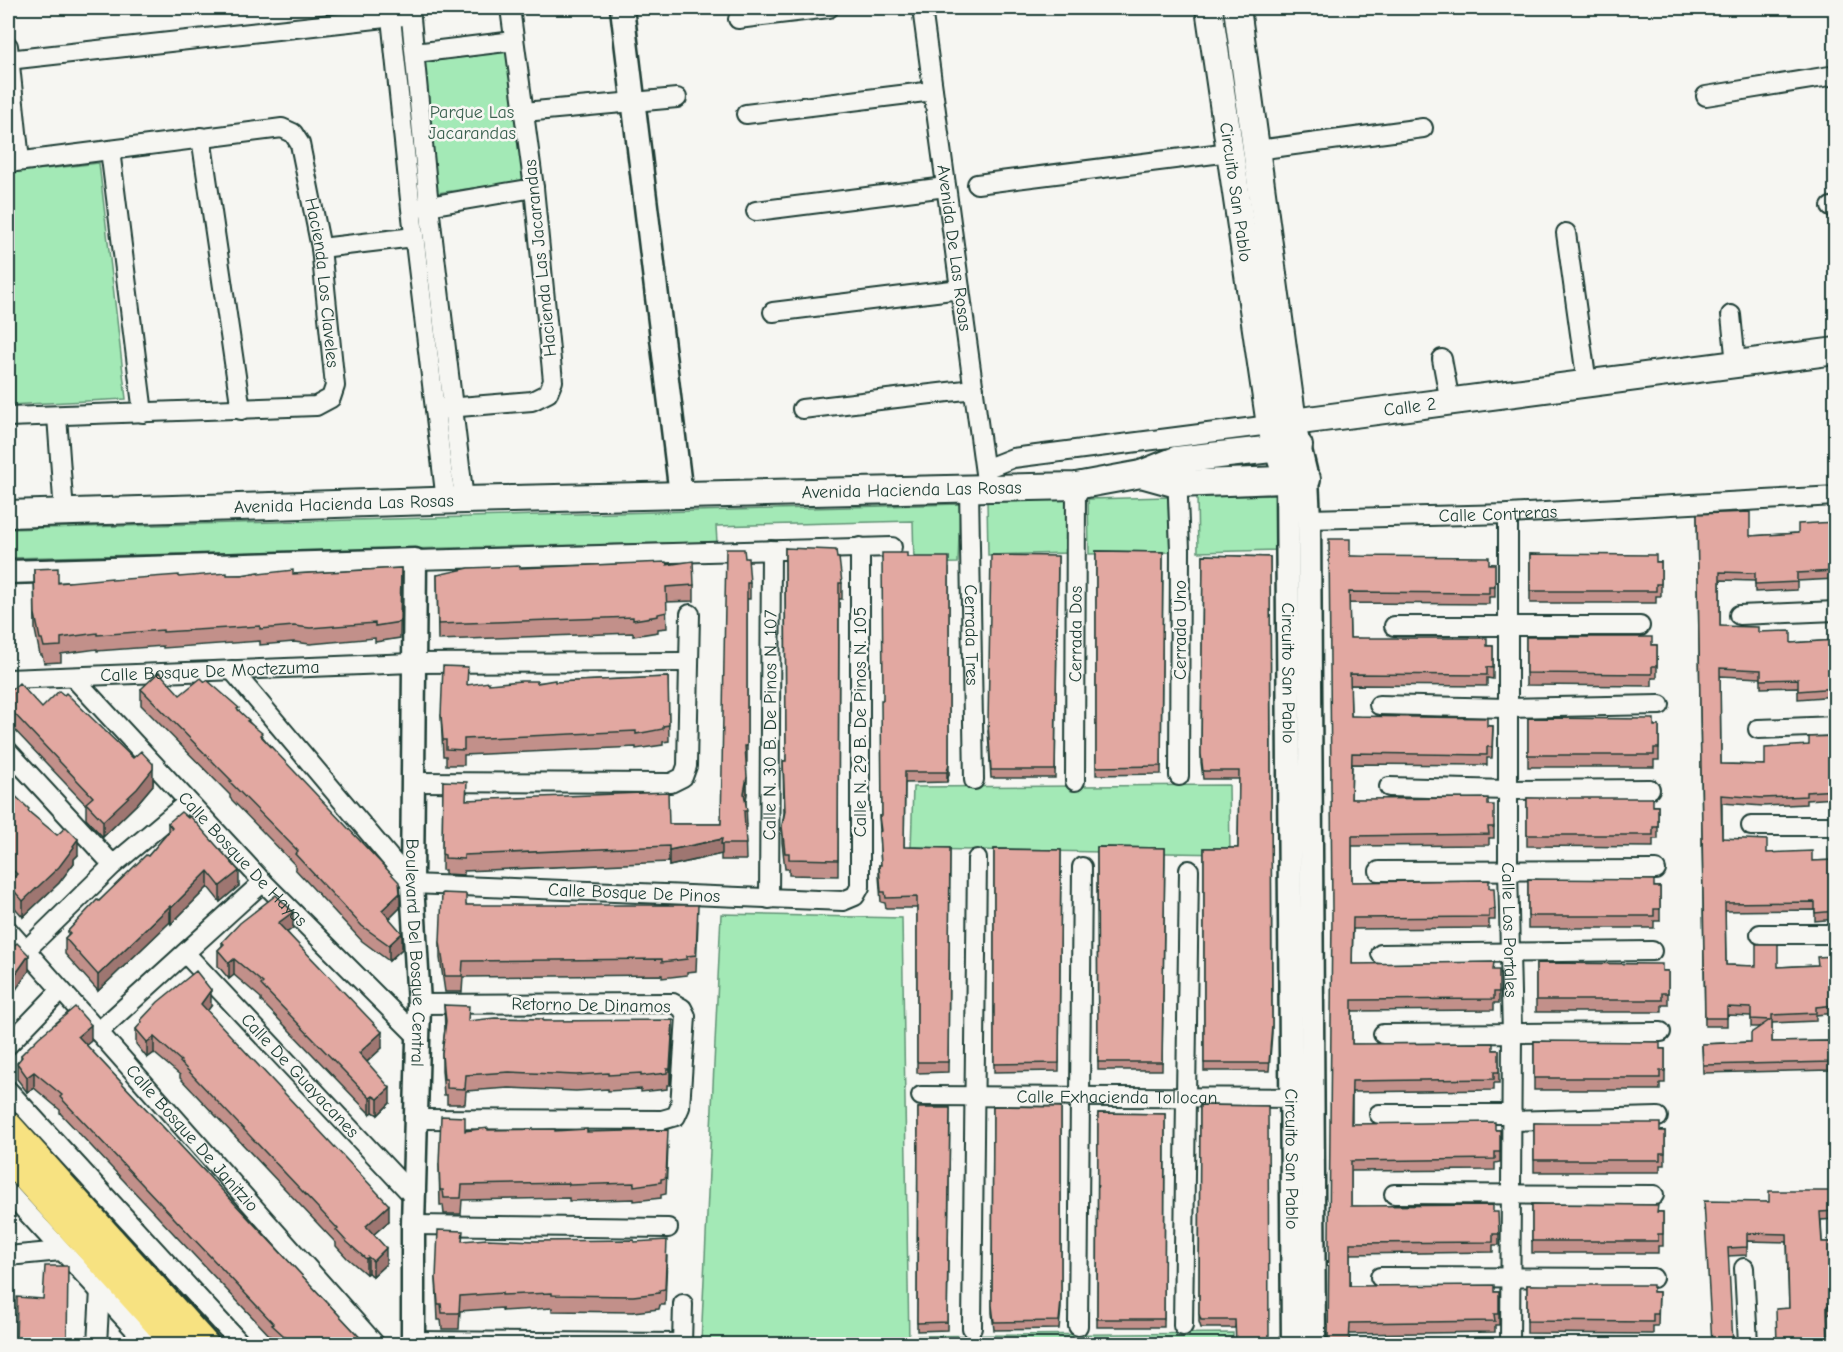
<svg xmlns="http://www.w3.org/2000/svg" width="1843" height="1352" font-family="'Comic Neue',sans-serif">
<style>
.green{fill:#a3e9b6;stroke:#619375;stroke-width:1.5}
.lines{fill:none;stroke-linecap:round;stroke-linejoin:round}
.minor-casing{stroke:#1f3d34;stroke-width:22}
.tertiary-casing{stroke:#1f3d34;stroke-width:27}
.secondary-casing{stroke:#1f3d34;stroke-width:30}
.primary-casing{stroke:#1f3d34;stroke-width:33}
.minor{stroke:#f6f6f2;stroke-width:18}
.tertiary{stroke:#f6f6f2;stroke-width:22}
.secondary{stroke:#f6f6f2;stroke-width:26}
.primary{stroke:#f7e281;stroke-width:28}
.wall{fill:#c2908a;stroke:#1f3d34;stroke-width:1.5}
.shaded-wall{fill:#9e7671;stroke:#1f3d34;stroke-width:1.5}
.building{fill:#e2a8a1;stroke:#1f3d34;stroke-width:1.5}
.labels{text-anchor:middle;stroke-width:5;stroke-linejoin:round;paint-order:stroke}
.park-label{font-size:18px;fill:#395f4e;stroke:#f6f6f2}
.street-label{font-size:18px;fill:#1f3d34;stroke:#f6f6f2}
</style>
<rect width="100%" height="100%" fill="#f6f6f2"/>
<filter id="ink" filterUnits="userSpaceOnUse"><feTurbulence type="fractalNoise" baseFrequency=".0167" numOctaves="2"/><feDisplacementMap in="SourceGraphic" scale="12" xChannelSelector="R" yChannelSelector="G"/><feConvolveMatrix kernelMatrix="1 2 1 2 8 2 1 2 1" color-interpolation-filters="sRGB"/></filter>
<g filter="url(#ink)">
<!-- green -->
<path class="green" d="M508,51l18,130 -89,12 -18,-130z
M99,163l27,236 -118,6v-232z
M1277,495l1,55 -80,2 -1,-55z
M1168,497l2,55 -81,2 -1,-55z
M1067,498l2,55 -81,2 -1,-55z
M960,504l-2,59 -44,1 -1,-43 -197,5 1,16 -709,16v-29z
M1229,785l1,69 -319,-5 2,-62z
M721,914l181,4 7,426h-208z
M1233,1333v11h-320v-8z"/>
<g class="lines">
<defs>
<g id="minor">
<path d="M390,8l21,201 35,292"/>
<path d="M410,8l19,198 35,294"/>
<path id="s1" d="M922,8l65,480"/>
<path d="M738,19l91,-11"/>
<path d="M8,46l12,115"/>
<path d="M415,53l99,-12"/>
<path d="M8,60l395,-44"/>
<path d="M1706,96l130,-21"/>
<path d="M524,112l153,-14"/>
<path d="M746,114l187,-23"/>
<path d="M201,137l40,273"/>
<path d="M110,150l33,263"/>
<path d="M1257,150l166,-22"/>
<path id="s2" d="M8,163l274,-35 11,5 7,11 21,104 14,138 -4,12 -15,8 -308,11"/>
<path d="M977,184l253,-32"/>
<path d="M1831,207h5"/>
<path d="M417,208l117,-20"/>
<path d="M756,211l190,-24"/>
<path d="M1566,233l21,151"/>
<path d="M321,248l93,-11"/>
<path d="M773,312l187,-23"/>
<path d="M1731,315l5,49"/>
<path d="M1442,359l8,43"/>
<path d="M435,409l97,-8 16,-8 5,-12 -19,-193 -24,-180"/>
<path d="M802,409l172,-20"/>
<path d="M57,416l7,97"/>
<path d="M985,469l28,-11 257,-33"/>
<path d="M1177,472l3,78 -1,226"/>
<path id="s3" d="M969,489l5,291"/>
<path id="s4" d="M1508,514v356l4,164 -2,310"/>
<path id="s5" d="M1309,519l199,-5 328,-18"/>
<path d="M415,560l477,-13"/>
<path d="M1739,615l97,-4"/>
<path d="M1394,626h246"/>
<path id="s6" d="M232,670l180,214 431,17 12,-5 5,-9v-340"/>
<path id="s7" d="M73,677l190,205 155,155"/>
<path id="s8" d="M8,679l404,-16 275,-1"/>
<path d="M1379,705l128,3 153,-3"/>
<path d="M1758,729l78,-3"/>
<path d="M8,751l105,114"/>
<path id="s9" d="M1075,781l1,-295"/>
<path d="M412,782l259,1 12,-6 4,-11 3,-152"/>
<path d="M1389,787l119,3 142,-1"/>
<path d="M1751,826h85"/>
<path d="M1379,871l277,-1"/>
<path id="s10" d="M769,899l2,-349"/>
<path id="s11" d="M8,930l367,414"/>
<path d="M1760,934h76"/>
<path d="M25,951l88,-86 75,-63"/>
<path id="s12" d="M185,953l230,245"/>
<path d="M1381,954l271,-3"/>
<path d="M98,1032l165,-150"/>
<path d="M1383,1034l278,-2"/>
<path d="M8,1045l53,-55"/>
<path d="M8,1090l233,254"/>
<path id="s13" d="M921,1096l382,2"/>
<path d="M1379,1114h133"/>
<path d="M418,1119l244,1 14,-4 4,-9 6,-91 -4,-8 -9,-5 -254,1"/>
<path d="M1512,1121l146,-4"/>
<path d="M8,1192l140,152"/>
<path d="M1394,1194l260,1"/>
<path d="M413,1225l255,3"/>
<path d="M8,1256l53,-5"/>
<path d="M1744,1268l4,76"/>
<path d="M1380,1277l273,1"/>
<path d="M1078,1326l4,-459"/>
<path d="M1183,1326l6,-456"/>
<path d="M972,1328l5,-469"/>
<path d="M413,1341l270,2"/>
<path d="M97,1344l3,-54"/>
<path d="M682,1344l1,-40"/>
</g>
<g id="tertiary">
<path d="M622,8l59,487"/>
<path d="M1295,429l12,50 2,40 5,825"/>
<path id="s14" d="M1287,478l6,866"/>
<path id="s15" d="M8,572l407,-12 -3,324 7,120 -6,221v119"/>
</g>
<g id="secondary">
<path id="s16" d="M1209,8l61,417 17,53"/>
<path d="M1237,8l56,414"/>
<path id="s17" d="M1270,425l566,-74"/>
<path d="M1141,474l36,10 130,-5"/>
<path id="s18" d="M8,514l456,-14 612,-14 65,-12 35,-14 123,-14"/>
</g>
<path id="primary" d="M8,1126l196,218
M8,1157l169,187"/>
</defs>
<!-- minor casing -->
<use href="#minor" class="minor-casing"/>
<!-- tertiary casing -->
<use href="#tertiary" class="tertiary-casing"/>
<!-- secondary casing -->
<use href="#secondary" class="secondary-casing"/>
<!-- primary casing -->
<use href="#primary" class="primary-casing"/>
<!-- minor -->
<use href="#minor" class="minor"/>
<!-- tertiary -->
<use href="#tertiary" class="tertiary"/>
<!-- secondary -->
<use href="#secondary" class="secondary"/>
<!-- primary -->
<use href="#primary" class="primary"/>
</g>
<!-- wall -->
<path class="wall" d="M1697,514l53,22 48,-3 38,-11v57l-39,2v9l-42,2v-11l-35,-1v46l38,6 33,11 45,-3v56l-38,3v-12l-37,1v-10l-41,-2 1,88 44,1 44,-20 27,-9v62l-30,2v4l-43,2 -41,-3v35l45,15 45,8 24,-1v59l-21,2v-11l-90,1 1,54 52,2 39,-2 19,-9v57l-20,2v6l-44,2v19l58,-1v29l-127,3 -1,-29 49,-2 8,-15h-8v-11l-24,-1v11h-22z
M785,548l57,35v16h-3l-1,277 -49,-1v-6h-4l-3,-27v-16l2,-13 -1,-52h3z
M1096,551l67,1 -2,222 -65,1z
M1530,554l131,8v34h-5v7h-126z
M1203,555l67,2 2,476 -3,38h-65v-223h34l1,-69h-36l-2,-17z
M1058,556l-3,222h-64l-3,-47z
M1350,556l145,8v33h-6v7l-140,-1 1,35 143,8v33l-6,-1v8l-137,-1 1,31 142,10 -1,32h-5v7l-135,-1 -1,35 137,6 6,22v11h-5v7l-137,1v36l137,6 6,21v11h-6v8l-136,1 -1,35 141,6 6,22v11h-5v7l-142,1v33l147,6v33h-5v7l-142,2v32l148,6v32l-5,1v7l-144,1v35l142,6 6,22v11h-6v7l-143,2v32l149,6v33h-4v7l-145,2 -22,10z
M907,557l42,217 -2,8 -42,1 -1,64 46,1 -2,224 -31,1v-165h-31l-1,-5 -4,-1 -2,-26v-11h2l-2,-33 1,-1 -1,-15h3l1,-116z
M745,558l5,25v16h-3v163h-1l1,31 -1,9 1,25h-2l1,33h-25v-6l-52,12v-4l-205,9v4l-19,-1v-4h-3l1,-89 24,19 202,24h52z
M667,565l27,20v16l-28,1 1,26 -9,1v3l-25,4v-3l-195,7 -1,-65 83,-7z
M401,568l-1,70 -25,4v-4l-65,6 -16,-2 -34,3v-4l-97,7v-2l-66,5v-2l-36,5v8l-17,1 -2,-8h-2l-5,-25 -1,-61 24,14 201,-9h34z
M1526,637l131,8v33h-5v8l-126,-1z
M668,677l1,64 -6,1v3l-27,4v-2l-172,8v10h-18v-9h-3l-2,-41 27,-30 87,-3z
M141,689l98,22 23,25 138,172 -11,11 13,30 -13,12 -27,-20 -67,-72v-4l-65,-67v-3l-89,-90z
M8,693l34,15 111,72v5l-16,19 -34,33 -17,-18v-14l-78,-82z
M1528,718l131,8v34h-5v7h-126z
M8,789l21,23 49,43 -4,4v4l-15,20 -36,34 -15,-17z
M1527,798l131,8v33h-5v8l-126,-1z
M168,823l71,63 -19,16 -12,-15 -37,37 -1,-2 -72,69 -33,-37v-16l3,-3v-4l31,-30 49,-45 20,-23z
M1097,847l68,1 -3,222h-64z
M994,849l67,1 -2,221 -65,1z
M1528,879l132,8v34h-6v7h-126z
M466,905l232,16 -2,50 -9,1v3l-25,3v-3l-199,2 -1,15h-17l-5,-34v-16z
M293,928l-6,4 95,116 -15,14 23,41 -12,12 -5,-3 -3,2 -109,-113v-3l-27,-23 -5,4 -11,-13v-16l4,-4v-4z
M1536,963l132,8v34h-6v7h-126z
M444,1005l25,16h74l130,15 -3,49h-3v4l-26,3v-3l-33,2v-2l-32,2 -67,-3 -43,3 -1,13h-18v-9h-3l-2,-25v-16l3,-25z
M211,1006l-4,5 182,210 -15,13 12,30 -13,12 -5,-3 -2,1 -19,-16 -11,-12v-3l-156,-165v-3l-26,-22 -7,5 -11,-14v-15l5,-5v-4z
M91,1041l-5,4 280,299h-90l-4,-3v-3l-212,-225v-3l-26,-22 -7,4 -10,-13v-16l4,-4v-4z
M1534,1041l131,8v34h-5v7h-126z
M1200,1105l68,1 -33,222h-34l-2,-6z
M993,1106l68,1v202l-2,20 -65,1 -2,-17z
M918,1108h32l-3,222 -30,1z
M1098,1113l67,1 -1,213h-67z
M1534,1123l131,8v34h-5v7h-126z
M488,1130l99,2 81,14 -2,48 -5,1v3l-27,3v-2l-65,2v-3l-107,2 -1,14h-17l-1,-9h-3l-1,-41 26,-33z
M1836,1191v28l-15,1 1,22h14v72h-9l-38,-6 -2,-66 -40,-1v14l-19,1 -24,-47 65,-7z
M1532,1204l131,8v34h-5v7h-126z
M463,1241l171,1 33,14 -2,49h-5l-1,4 -26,3 -81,-1v-3l-50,3v-3l-42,3 -1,18h-17l-1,-9h-3l-2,-42z
M1527,1285l132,7 -1,34h-5v8l-126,-1z"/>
<!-- shaded-wall -->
<path class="shaded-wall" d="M949,568v206l-2,8v-10z
M153,764v21l-16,19 -34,33v-16z
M747,777v16l-3,16v-16z
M78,839v16l-4,4v4l-15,20 -36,34v-16z
M722,839v15l-53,12v-16z
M208,871v16l-37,37v-16z
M239,871v15l-19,16v-16z
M400,893v15l-18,18v-16z
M170,906v16l-72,69v-16z
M293,912v16l-15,11v-16z
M402,933v16l-13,12v-16z
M29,955v16l-21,30v-16z
M234,959v16l-5,4v-16z
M211,990v16l-10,14v-16z
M673,1020v16l-3,49v-16z
M91,1025v16l-13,11v-16z
M382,1032v16l-23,21v-16z
M154,1037v16l-7,5v-16z
M34,1072v16l-7,4v-15z
M390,1088v15l-12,12v-16z
M373,1096v16l-3,2v-16z
M389,1205v16l-23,20v-15z
M386,1248v16l-13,12v-15z
M368,1257v16l-2,1v-15z"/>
<!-- building -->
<path class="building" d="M1750,512v24l48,-3v-9l38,-2v49l-39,2v9l-42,2v-11l-35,-1v54l38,1v5l33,-1v12l45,-3v48l-38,3v-12l-37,1v-10l-41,-2 1,96 44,1v-17l44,-3v-8l27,-1v54l-30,2v4l-43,2 -42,-3 1,43 45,2v13l45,-2v10l24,-1v51l-21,2v-11l-90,1 1,62 30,1v-22h22v23l40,-2 -1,-8 19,-1v49l-20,2v6l-44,2v27l58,-1v21l-127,3 -1,-21 49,-2v-9l19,-13 -19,-1v-11l-24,-1v11h-22l-8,-504z
M1329,539h21v17l139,1v7h6v22h-6v7l-140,-1 1,46h137v8h6v22l-6,-1v8l-137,-1 1,42 136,2v8h6l-1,21h-5v8l-135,-2 -1,46 137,-1v7h6v22h-6l1,7 -137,2v46l137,-2v8h5l1,21 -6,1v7l-136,1 -1,46 142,-2 -1,8h6v22h-5v7l-142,1v44l141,-1v7h6v22h-5v7l-142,2 -1,43 144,-2v8h5v22h-5v7l-144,2v45l142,-1v7h5l1,22h-6v8l-143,1v43l144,-1v7h5v22h-5l1,7 -145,2 -1,21h-21l4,-432z
M785,548l51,2 1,8h2l3,25h-3l-1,277 -49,-1v-6h-4l-3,-27 3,-15 -2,-50h3z
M726,549h18l1,9h3l2,25h-3v163h-2l2,31 -3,16 3,18h-3l2,33h-25l1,-5 -53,11v-4l-205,9v4l-19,-1v-3l-3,-1 1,-73 24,1 -1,18 202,-8 1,32h52z
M1096,551l67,1 -2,214 -65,1z
M882,553h25v4h42v206l-2,9h-42l-1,75 46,1 -2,214h-31v-165l-31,1 -1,-6h-4l-2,-27h2l-2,-33 2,-1 -2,-15h3l-1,-116h2z
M1530,554l126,1v7h5v22h-5v7h-126z
M991,555l67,1 -3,214h-64l-3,-47z
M1203,555l67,2 2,468 -3,38h-65v-215h34l1,-77h-36l-2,-17z
M693,561l1,24 -28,2 1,25 -9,2v2l-25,4v-3l-195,7 -1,-49 32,-7 50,-2 1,2 146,-6 1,3z
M58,568v15l54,-5v2l67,-5v2l48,-4v2h15l17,-3v2l34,-4v4l108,-6 -1,54 -25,4v-3l-65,5 -16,-2 -34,3v-3l-97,6v-2l-66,5v-2l-36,5v8l-17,1 -2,-8h-2l-5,-25 -1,-45z
M1526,637h126v8h5v21h-5v8l-126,-1z
M443,666l25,1 -1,18 22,-3v2l32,-3h16v2l18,-3v2l113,-5 1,48 -6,1v3l-27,5v-3l-172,8v11l-18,-1v-9h-3l-2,-25z
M159,672l21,23 21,-17 4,4 2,-2 32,28 -2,1 12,11 -2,1 15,12 -2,2 139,147 1,11 -18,17 20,23 -13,12 -27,-19 -67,-72 3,-3 -68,-69 2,-1 -91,-92z
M19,683l23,25 17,-17 5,4 2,-2 67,65 8,-7 12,13v5l-16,20 -34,32 -17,-18 7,-6 -85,-90v-14z
M1528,718l126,1v7h5v22h-5v7h-126z
M8,789l21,20 -1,2 29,24 9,-8 12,12 -5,7 1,1 -15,20 -36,34 -15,-17v-1l9,-9 -9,-8z
M1527,798h126v8h5v21h-5v8h-126z
M181,812l7,6 2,-2 49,55 -19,15 -12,-15 -37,37 -1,-2 -72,69 -33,-37 5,-5 -2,-2 29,-31 2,1 47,-46 2,1 24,-28 -4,-5z
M1097,847l68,1 -3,214h-64z
M994,849l67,1 -2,213 -65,1z
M1528,879l126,1v7h6v22h-6v7h-126z
M442,893l24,1v11h232l-2,50 -9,1v3l-25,3v-3l-199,2 -1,15h-17l-5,-34z
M276,895l17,17 -15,11 104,109 -23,21 31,35 -12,11 -5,-3 -3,2 -109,-113 2,-2 -29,-24 -5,4 -11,-13 6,-6 -2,-2 18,-19z
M17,943l12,12 -21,30v-34z
M1536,963l126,1v7h6v22h-6v7h-126z
M196,971l15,19 -10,14 188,201 -23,21 20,22 -13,13 -5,-4 -2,2 -19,-17 -11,-12 2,-1 -158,-167 1,-1 -27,-24 -7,5 -11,-13 6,-7 -1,-2 17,-18z
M444,1005l25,1 -1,15 27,-3 48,1v2l130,-1 -3,49h-3v4l-26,3v-3l-33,2v-2l-32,2 -67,-3 -43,3 -1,14 -18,-1v-9h-3l-2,-25 4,-33z
M75,1007l16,18 -13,11 288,308h-73l-21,-19 2,-1 -214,-227 2,-2 -28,-23 -7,5 -10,-14 5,-6 -1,-2 18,-18z
M1534,1041l126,1v7h5v22h-5v7h-126z
M1200,1105l68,1 1,238h-33l-1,-24h-34l-2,-6z
M993,1106l68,1v194l-2,20 -65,1 -2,-17z
M918,1108h32l-3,214 -30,1z
M1098,1113l67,1 -1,205h-67z
M441,1116l24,1v14l23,-3v2l67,-1v2l32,-2v3l81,-2 -2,48 -5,1v3l-27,4v-3l-65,2v-2l-107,2 -1,13h-17l-1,-8h-3l-1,-26z
M1534,1123h126v8h5v22h-5v7h-126z
M1769,1191h67v20l-16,1 2,30h14v64h-9l1,38h-51l-1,-35 13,-1 -2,-74 -40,-1v14l-19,1 5,96h-21l-8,-143 65,1z
M1532,1204l126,1 -1,7h6v22h-5v7h-126z
M438,1230l25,1 -1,10 25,-2 48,2 99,-1v2l33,-2 -2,49 -5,1 -1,3 -26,3 -81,-1v-2l-50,2v-2l-42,3 -1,17h-17l-1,-9h-3l-2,-26z
M45,1266h23l-1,78h-51l1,-47 26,2z
M1527,1285h126v7h6l-1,22h-5v8l-126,-1z
M439,1340l25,1 -1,3h-24z"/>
</g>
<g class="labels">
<!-- park labels -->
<g class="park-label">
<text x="472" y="118">Parque Las<tspan x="472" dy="21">Jacarandas</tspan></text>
</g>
<!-- street labels -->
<g class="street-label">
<text dy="6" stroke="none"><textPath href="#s16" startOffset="186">Circuito San Pablo</textPath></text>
<text dy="6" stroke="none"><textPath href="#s1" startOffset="242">Avenida De Las Rosas</textPath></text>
<text transform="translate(540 258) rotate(-96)" y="6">Hacienda Las Jacarandas</text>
<text dy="6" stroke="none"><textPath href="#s2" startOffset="442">Hacienda Los Claveles</textPath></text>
<text dy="6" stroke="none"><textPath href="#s17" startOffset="141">Calle 2</textPath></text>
<text dy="6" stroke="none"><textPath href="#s18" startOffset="904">Avenida Hacienda Las Rosas</textPath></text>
<text dy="6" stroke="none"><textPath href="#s18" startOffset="336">Avenida Hacienda Las Rosas</textPath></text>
<text dy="6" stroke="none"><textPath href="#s5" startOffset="189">Calle Contreras</textPath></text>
<text transform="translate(1180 630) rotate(-90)" y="6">Cerrada Uno</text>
<text dy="6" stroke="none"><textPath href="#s3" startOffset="146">Cerrada Tres</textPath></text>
<text dy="6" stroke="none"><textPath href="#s9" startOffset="147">Cerrada Dos</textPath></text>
<text dy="6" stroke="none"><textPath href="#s8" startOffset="202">Calle Bosque De Moctezuma</textPath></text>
<text dy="6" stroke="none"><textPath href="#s14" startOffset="195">Circuito San Pablo</textPath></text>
<text transform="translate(860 722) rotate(-90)" y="6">Calle N. 29 B. De Pinos N. 105</text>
<text dy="6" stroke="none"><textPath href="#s10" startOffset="174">Calle N. 30 B. De Pinos N. 107</textPath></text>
<text dy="6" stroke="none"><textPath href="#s7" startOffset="249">Calle Bosque De Hayas</textPath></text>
<text dy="6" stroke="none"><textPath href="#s6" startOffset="502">Calle Bosque De Pinos</textPath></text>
<text dy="6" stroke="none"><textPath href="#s4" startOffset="416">Calle Los Portales</textPath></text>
<text dy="6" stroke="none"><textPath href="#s15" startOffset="800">Boulevard Del Bosque Central</textPath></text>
<text transform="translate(591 1005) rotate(1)" y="6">Retorno De Dinamos</text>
<text dy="6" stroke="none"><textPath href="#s12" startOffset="168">Calle De Guayacanes</textPath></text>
<text dy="6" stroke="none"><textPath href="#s13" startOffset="196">Calle Exhacienda Tollocan</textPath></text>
<text dy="6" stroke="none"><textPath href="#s11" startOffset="278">Calle Bosque De Janitzio</textPath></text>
<text dy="6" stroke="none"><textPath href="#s14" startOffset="681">Circuito San Pablo</textPath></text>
</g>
</g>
<!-- margin -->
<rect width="1843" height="1352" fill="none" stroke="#f6f6f2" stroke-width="30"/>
<rect x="15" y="15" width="1813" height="1322" fill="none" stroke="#1f3d34" stroke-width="2" filter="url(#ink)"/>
</svg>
